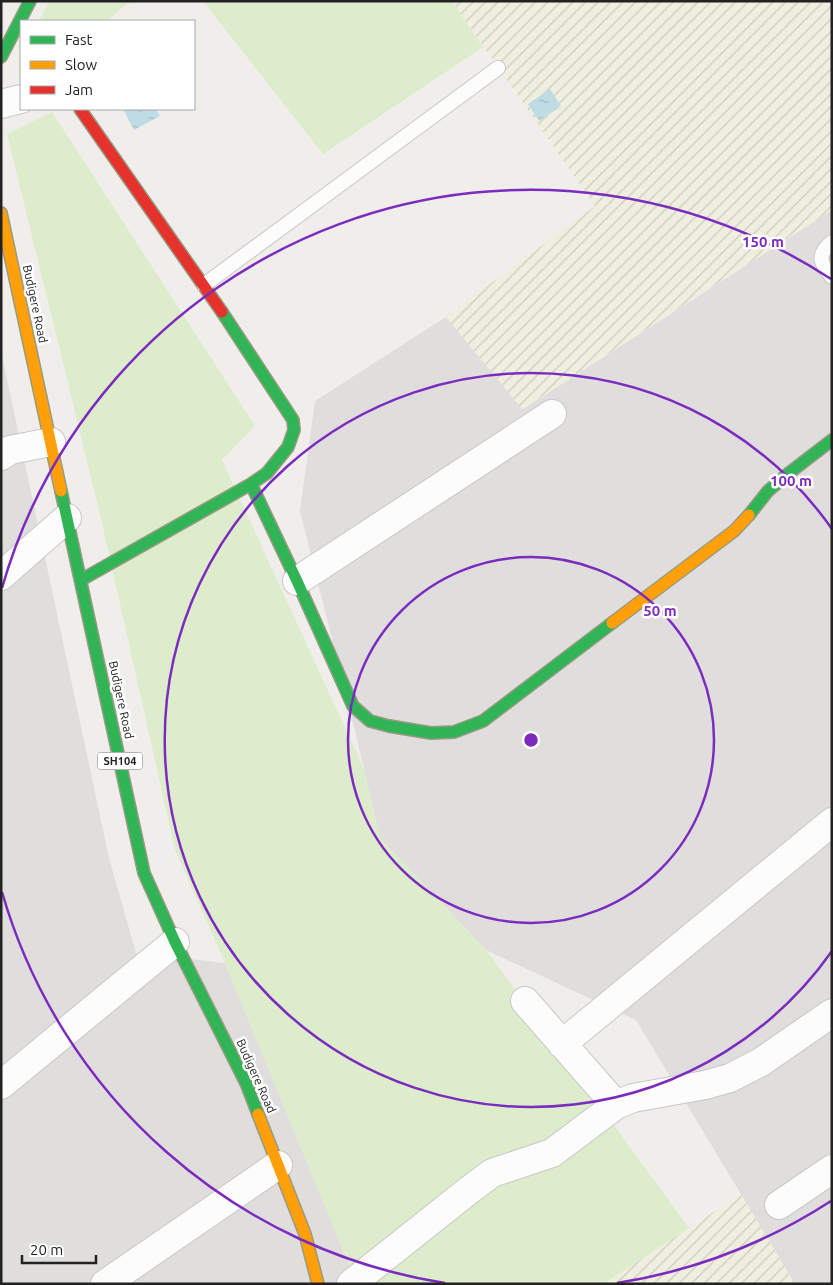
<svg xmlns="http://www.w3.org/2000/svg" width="833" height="1285" font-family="Ubuntu,sans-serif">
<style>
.residential{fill:#dfdedc}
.farmland{fill:url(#farmland-furrows)}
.grass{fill:#ddeccb}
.water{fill:url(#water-ripples)}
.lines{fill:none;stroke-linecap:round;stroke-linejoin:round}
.lane-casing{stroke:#c9c8c7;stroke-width:16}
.street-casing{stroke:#c9c8c7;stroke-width:30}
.fast-casing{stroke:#999a82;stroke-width:14}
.slow-casing{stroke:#999a82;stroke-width:14}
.jam-casing{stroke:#999a82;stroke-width:14}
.lane{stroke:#fdfcfc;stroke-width:14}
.street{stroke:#fdfcfc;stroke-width:28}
.fast{stroke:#30b455;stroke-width:11}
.slow{stroke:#ff9f0a;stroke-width:11}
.jam{stroke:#e5322d;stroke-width:11}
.ring{fill:none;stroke:#7b2cbf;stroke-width:2.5}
.labels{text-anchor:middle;stroke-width:5;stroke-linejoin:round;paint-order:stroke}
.shield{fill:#fff;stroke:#646464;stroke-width:1}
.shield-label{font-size:11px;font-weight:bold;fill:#222}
.street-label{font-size:12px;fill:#222;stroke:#fff}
.centre{fill:#7b2cbf;stroke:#fff;stroke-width:2.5}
.ring-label{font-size:15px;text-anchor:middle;font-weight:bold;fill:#7b2cbf;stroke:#fff;stroke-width:5;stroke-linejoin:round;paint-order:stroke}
</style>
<defs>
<pattern id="farmland-furrows" width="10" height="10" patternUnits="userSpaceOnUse" patternTransform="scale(1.25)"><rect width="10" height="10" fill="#efefdf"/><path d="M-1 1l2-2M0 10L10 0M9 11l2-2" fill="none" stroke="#cdcdbf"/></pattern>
<pattern id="water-ripples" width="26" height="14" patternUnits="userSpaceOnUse" patternTransform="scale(1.25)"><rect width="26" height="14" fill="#bfdbe3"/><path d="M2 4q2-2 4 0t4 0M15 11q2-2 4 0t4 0" fill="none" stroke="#a4bcc2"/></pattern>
</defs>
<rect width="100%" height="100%" fill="#f0eeeb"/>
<!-- residential -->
<path class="residential" d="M832,210v1074h-37l-159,-264 -150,-70 -106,-112 -23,-99 -57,-228 15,-110 131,-84 77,92z
M1,351l108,507 27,95 89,10 132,321h-356z"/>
<!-- farmland -->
<path class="farmland" d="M452,1h380v209l-310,199 -76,-92 149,-111z
M741,1194l54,90h-192l86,-56z"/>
<!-- grass -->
<path class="grass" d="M49,1h96l-18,3 -21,17h-67z
M203,1h249l31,46 -160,107z
M52,112l203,314 -33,34 142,309 16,69 106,112 203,278 -86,56h-246l-132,-321 -50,-113 -75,-336 -93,-380z"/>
<!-- water -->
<path class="water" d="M550,89l11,17 -22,15 -11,-17z
M123,109h33l4,7 -26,14z"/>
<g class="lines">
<defs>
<path id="lane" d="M832,242c-16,13 -12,21 0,35
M204,285l294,-217"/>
<path id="street" d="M1,104l20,-5
M1,456l9,-6 41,-8
M1,576l66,-58
M297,581l255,-167
M525,1001l91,104
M562,1044l270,-222
M1,1085l174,-143
M779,1205l53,-36
M105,1284l173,-119
M351,1284l117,-93 24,-18 60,-20 64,-48 17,-7 72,-13 25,-7 31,-16 71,-49"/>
<path id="fast" d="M1,57l29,-56
M251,484l46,97 56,125 17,15 19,5 42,7 23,-1 29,-11 129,-98
M61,491l83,382 31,69 71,141 12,31
M749,515l19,-24 21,-18 43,-33
M81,580l170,-96 16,-11 21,-26 6,-17 -1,-10 -71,-108"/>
<path id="slow" d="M1,213l60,278
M612,623l122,-92 15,-16
M258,1114l47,120 13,50"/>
<path id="jam" d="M80,109l142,203"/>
</defs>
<!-- lane casing -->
<use href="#lane" class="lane-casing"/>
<!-- street casing -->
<use href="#street" class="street-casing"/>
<!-- fast casing -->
<use href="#fast" class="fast-casing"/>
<!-- slow casing -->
<use href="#slow" class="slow-casing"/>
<!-- jam casing -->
<use href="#jam" class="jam-casing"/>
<!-- lane -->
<use href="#lane" class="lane"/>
<!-- street -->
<use href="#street" class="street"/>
<!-- fast -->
<use href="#fast" class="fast"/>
<!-- slow -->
<use href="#slow" class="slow"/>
<!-- jam -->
<use href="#jam" class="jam"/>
</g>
<!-- distance rings -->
<g class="ring">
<circle cx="531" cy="740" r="183"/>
<path d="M832 951A367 367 0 1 1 832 529"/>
<path d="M831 1201A550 550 0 0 1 617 1283M445 1283A550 550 0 0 1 2 892M2 588A550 550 0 0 1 831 279"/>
</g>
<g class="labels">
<!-- shield labels -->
<rect class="shield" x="97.5" y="752.5" width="45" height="17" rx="4"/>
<g class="shield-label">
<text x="120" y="765">SH104</text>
</g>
<!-- street labels -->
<g class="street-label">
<text transform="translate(35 304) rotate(78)" y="4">Budigere Road</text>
<text transform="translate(121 700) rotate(78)" y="4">Budigere Road</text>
<text transform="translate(256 1076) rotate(66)" y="4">Budigere Road</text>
</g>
</g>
<circle cx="531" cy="740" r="8" class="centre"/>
<g class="ring-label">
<text x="763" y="247">150 m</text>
<text x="791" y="486">100 m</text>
<text x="660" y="616">50 m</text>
</g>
<!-- border -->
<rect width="833" height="1285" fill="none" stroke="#222222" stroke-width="5"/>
<!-- legend -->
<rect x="20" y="20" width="175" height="90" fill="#ffffff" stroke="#a7a7a7"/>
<rect x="30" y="36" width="25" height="8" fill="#30b455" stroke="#a7a7a7"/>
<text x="65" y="45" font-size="15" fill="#222222">Fast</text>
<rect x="30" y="61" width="25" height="8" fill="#ff9f0a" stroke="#a7a7a7"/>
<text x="65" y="70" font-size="15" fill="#222222">Slow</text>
<rect x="30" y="86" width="25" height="8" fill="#e5322d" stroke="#a7a7a7"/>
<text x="65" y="95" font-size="15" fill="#222222">Jam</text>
<!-- scale -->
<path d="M22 1255v8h74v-8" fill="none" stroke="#222222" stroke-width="2.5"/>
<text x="30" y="1255" font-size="15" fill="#222222" stroke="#ffffff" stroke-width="4" paint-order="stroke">20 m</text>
</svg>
